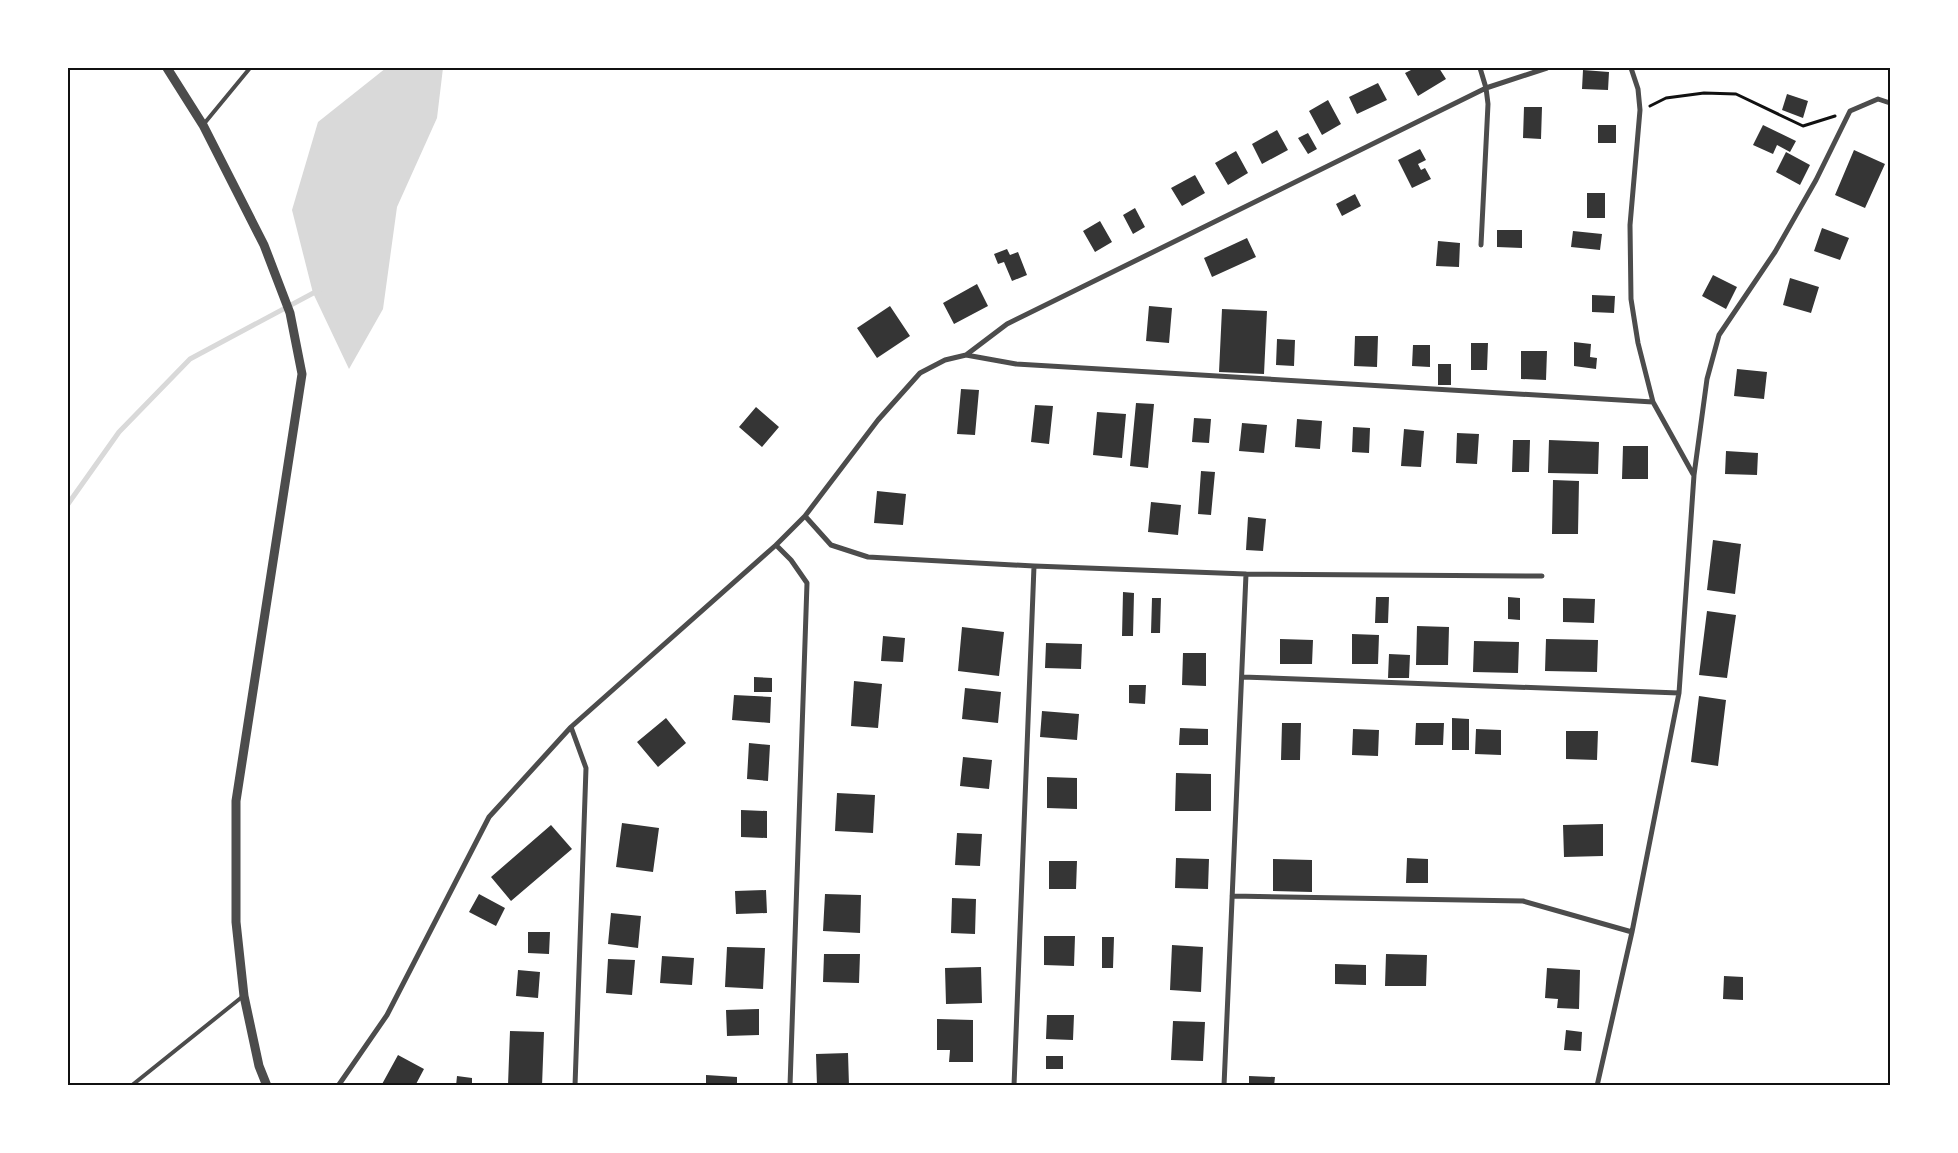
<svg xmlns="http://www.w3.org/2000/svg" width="1958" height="1153" font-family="'Golos Text',sans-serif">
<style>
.water{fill:#d9d9d9}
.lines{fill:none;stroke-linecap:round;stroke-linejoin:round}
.stream{stroke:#d9d9d9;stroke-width:5}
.building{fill:#353535}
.path{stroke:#111;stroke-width:3}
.service{stroke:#4c4c4c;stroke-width:4}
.minor{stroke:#4c4c4c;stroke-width:5}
.tertiary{stroke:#4c4c4c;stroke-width:9}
.neatline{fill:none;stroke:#111;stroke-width:2}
</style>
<rect width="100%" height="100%" fill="#fff"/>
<!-- water -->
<path class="water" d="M386,68h57l-6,50 -40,89 -14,102 -34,60 -36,-76 -21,-83 26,-88z"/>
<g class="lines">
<!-- stream -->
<path class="stream" d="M68,504l51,-72 71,-73 129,-69"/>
</g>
<!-- building -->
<path class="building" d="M1415,68h24l7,11 -28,17 -13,-23z
M1583,70l26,2 -1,18 -26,-1z
M1378,83l9,17 -30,14 -8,-17z
M1787,94l21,7 -5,17 -21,-8z
M1328,100l13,24 -19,11 -13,-24z
M1524,107h18l-1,32 -18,-1z
M1598,125h18v18h-18z
M1763,125l33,16 -6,11 -13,-7 -4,9 -20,-9z
M1277,130l11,20 -26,14 -10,-20z
M1308,133l9,16 -9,5 -10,-16z
M1420,149l6,11 -8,4 3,6 4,-2 6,11 -19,9 -14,-28z
M1854,150l31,14 -20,44 -30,-13z
M1236,151l12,22 -20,12 -13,-22z
M1786,152l24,13 -10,20 -24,-13z
M1195,175l10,18 -23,13 -11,-18z
M1587,193h18v25h-18z
M1355,194l6,12 -19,10 -6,-12z
M1135,208l10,19 -12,7 -10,-19z
M1100,221l12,21 -17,10 -12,-21z
M1822,228l27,10 -9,22 -26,-9z
M1497,230h25v18l-25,-1z
M1573,231l29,3 -2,16 -29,-3z
M1247,238l9,19 -44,20 -8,-19z
M1438,241l22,2 -1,24 -23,-1z
M1007,249l3,6 8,-3 9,23 -15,6 -8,-19 -6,2 -4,-10z
M1713,275l24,12 -11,22 -24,-13z
M1790,278l29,9 -8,26 -28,-8z
M977,284l11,22 -34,18 -11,-21z
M1592,295l23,1 -1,17 -22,-1z
M890,306l20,30 -33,22 -20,-30z
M1149,306l23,2 -3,35 -23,-2z
M1222,309l45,2 -3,63 -45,-2z
M1355,336h23l-1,31 -23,-1z
M1277,339l18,1 -1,26 -18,-1z
M1574,342l17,2 -1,13 7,1 -1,11 -22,-3z
M1471,343h17l-1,27h-16z
M1413,345h17v22l-18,-1z
M1521,351h26l-1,29 -25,-1z
M1438,364h13v21h-13z
M1737,369l30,3 -3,27 -30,-3z
M961,389l18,1 -4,45 -18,-1z
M1136,403l18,1 -6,64 -18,-2z
M1035,405l18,1 -4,38 -18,-2z
M756,407l23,20 -17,20 -23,-20z
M1097,412l29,2 -4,44 -29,-3z
M1194,418l17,1 -2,24 -17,-1z
M1297,419l25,2 -2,28 -25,-2z
M1242,423l25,2 -3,28 -25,-2z
M1353,427l17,1 -1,25 -17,-1z
M1404,429l20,2 -3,36 -20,-1z
M1457,433l22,1 -2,30 -21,-1z
M1513,440h17l-1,32h-17z
M1549,440l50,2 -1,32 -50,-1z
M1623,446h25v33h-26z
M1726,451l32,2 -1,22 -32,-1z
M1201,471l14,1 -4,43 -13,-1z
M1553,480l26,1 -1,53h-26z
M877,491l29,3 -3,31 -29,-2z
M1151,502l30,3 -3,30 -30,-3z
M1248,517l18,2 -3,32 -17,-1z
M1713,540l28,4 -6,50 -28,-4z
M1123,592l11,1 -1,43h-11z
M1376,597h13l-1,26h-13z
M1508,597l12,1v22l-12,-1z
M1152,598h9l-1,35h-9z
M1563,598l32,1 -1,24 -31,-1z
M1707,611l29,4 -9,63 -28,-3z
M1417,626l32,1 -1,38h-32z
M962,627l42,5 -5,44 -41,-5z
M1352,634l27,1 -1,29h-26z
M883,636l22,2 -2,24 -22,-1z
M1280,639l33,1 -1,24h-32z
M1546,639l52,1 -1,32 -52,-1z
M1474,641l45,1 -1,31 -45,-1z
M1046,643l36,1 -1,25 -36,-1z
M1183,653h23v33l-24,-1z
M1389,654l21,1 -1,23h-21z
M754,677l18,1v14h-18z
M854,681l28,3 -4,44 -27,-2z
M1129,685h17l-1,19 -16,-1z
M965,688l36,4 -3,31 -36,-4z
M734,695l37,2 -1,26 -38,-3z
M1699,696l27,4 -8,66 -27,-4z
M1042,711l37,3 -2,26 -37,-3z
M666,718l20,25 -28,24 -21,-25z
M1452,718l17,1v31h-17z
M1282,723h19l-1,37h-19z
M1416,723h28l-1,22h-28z
M1180,728l28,1v16h-29z
M1353,729l26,1 -1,26 -26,-1z
M1476,729l25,1v25l-26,-1z
M1566,731h32l-1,29 -31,-1z
M749,743l21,2 -2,36 -21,-2z
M963,757l29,3 -3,29 -29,-3z
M1176,773l35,1v37h-36z
M1047,777l30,1v31l-30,-1z
M837,793l38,2 -2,38 -38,-2z
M741,810l26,1v27l-26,-1z
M622,823l37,5 -6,44 -37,-5z
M1603,824v32l-39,1 -1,-32z
M551,825l21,24 -61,52 -20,-24z
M957,833l25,1 -2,32 -25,-1z
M1176,858l33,1 -1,30 -33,-1z
M1407,858l21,1v24h-22z
M1273,859l39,1v32l-39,-1z
M1049,861h28l-1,28h-27z
M766,890l1,23 -31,1 -1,-23z
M479,894l26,14 -9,18 -27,-14z
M825,894l36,1 -1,38 -37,-2z
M952,898l24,1 -1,35 -24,-1z
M611,913l30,3 -3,32 -30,-4z
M528,932h22l-1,22 -21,-1z
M1044,936h31l-1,30 -30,-1z
M1102,937h12l-1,31h-11z
M1172,945l31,2 -2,45 -31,-2z
M727,947l38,1 -2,41 -38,-2z
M824,954h36l-1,29 -36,-1z
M1386,954l41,1 -1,31h-41z
M662,956l32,2 -2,27 -32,-2z
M608,959l27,1 -3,35 -26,-2z
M1335,964l31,1v20l-31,-1z
M981,967l1,36 -36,1 -1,-36z
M1547,968l33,2 -1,39 -22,-1 1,-9 -13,-1z
M518,970l22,2 -2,26 -22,-2z
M1724,976l19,1v23l-20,-1z
M759,1009v26l-32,1 -1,-26z
M1047,1015h27l-1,25 -27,-1z
M937,1019l36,1v42h-24l1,-12h-13z
M1173,1021l32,1 -2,39 -32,-1z
M1566,1030l16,2 -1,19 -17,-1z
M510,1031l34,1 -2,54 -34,-1z
M848,1053l1,33h-32l-1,-32z
M398,1055l26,14 -9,17h-34z
M1046,1056h17v13h-17z
M706,1075l31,2v9h-31z
M457,1076l15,2v8h-16z
M1249,1076l26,1 -1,9h-25z"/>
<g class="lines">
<!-- path -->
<path class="path" d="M1650,106l16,-8 38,-5 32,1 67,32 32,-10"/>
<!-- service -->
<path class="service" d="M203,125l47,-57
M131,1086l111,-89"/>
<!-- minor -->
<path class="minor" d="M1480,68l6,20 2,16 -7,141
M1631,68l7,21 2,21 -10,115 1,74 7,44 15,59 40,72
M966,355l50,9 637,38
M805,516l26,29 37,12 166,9 212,8 296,2
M776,545l15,15 16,23 -17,503
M1242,677l437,16
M571,727l15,41 -11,318
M1232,896l291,5 109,31
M338,1086l49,-71 102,-198 82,-90 205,-182 29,-29 73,-96 42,-47 25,-13 21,-5 41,-31 479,-236 61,-20
M1014,1086l20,-520
M1224,1086l22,-512
M1597,1086l35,-154 47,-239 15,-218 13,-96 12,-44 56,-83 41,-72 34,-69 28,-12 12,4"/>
<!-- tertiary -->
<path class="tertiary" d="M167,68l36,57 61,120 26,68 12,61 -66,427v121l8,74 15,70 8,20"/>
</g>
<!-- border -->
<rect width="1958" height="1153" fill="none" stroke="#ffffff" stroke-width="138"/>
<rect x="69" y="69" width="1820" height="1015" class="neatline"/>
</svg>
